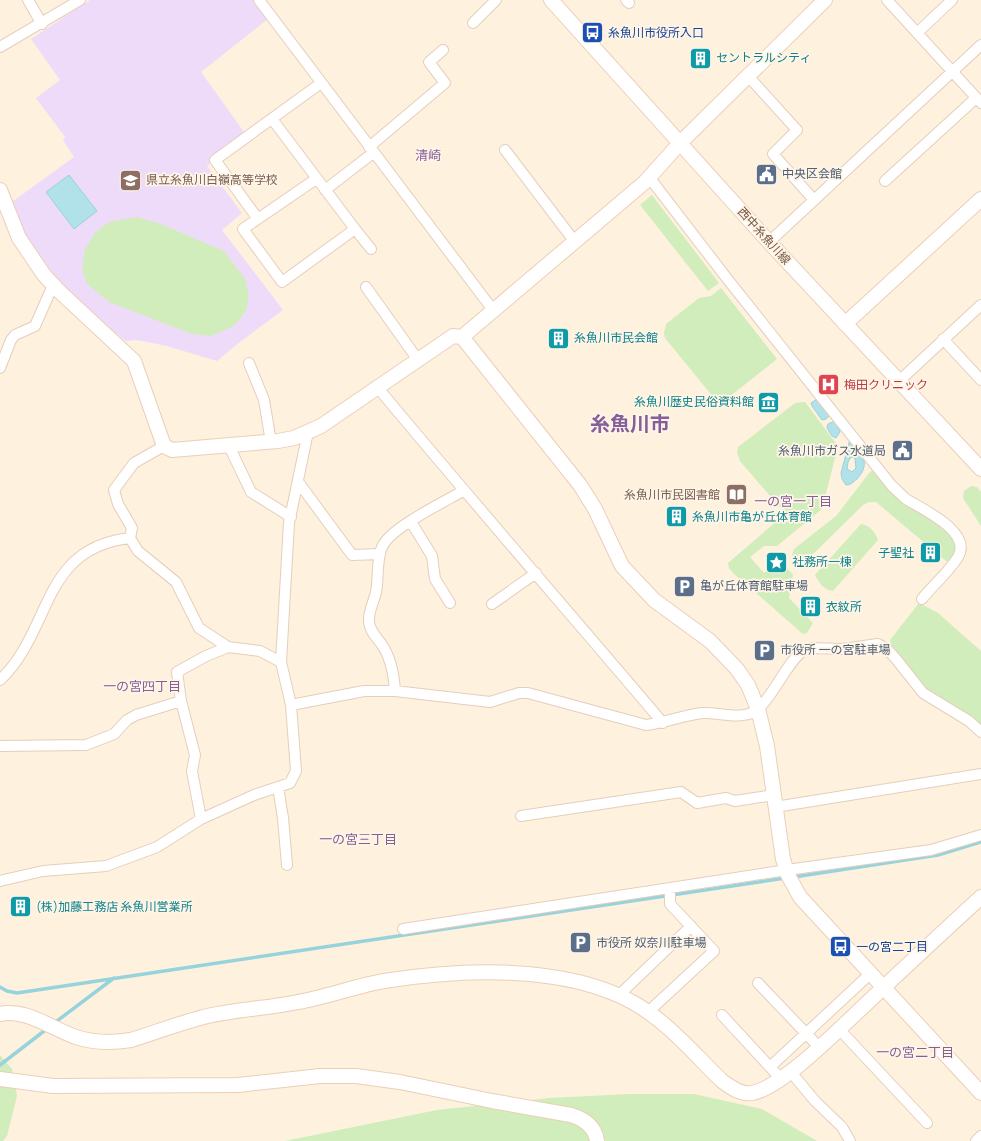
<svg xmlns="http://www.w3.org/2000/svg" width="981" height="1141" font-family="Manrope,'Noto Sans JP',sans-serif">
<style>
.education{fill:#eedbfa}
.green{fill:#d1edbb}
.water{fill:#b1e2e9;stroke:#96d3dc;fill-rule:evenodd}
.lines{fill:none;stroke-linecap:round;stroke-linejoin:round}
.stream{stroke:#96d3dc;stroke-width:3.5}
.street-casing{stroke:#e5cebc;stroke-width:12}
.secondary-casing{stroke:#ebcfb9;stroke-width:16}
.street{stroke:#fff;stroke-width:10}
.secondary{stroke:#fff;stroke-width:14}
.labels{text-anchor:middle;stroke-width:3.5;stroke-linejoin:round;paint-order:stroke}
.transit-label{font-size:12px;fill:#164399;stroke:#fff5e6;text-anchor:start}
.culture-label{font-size:12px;fill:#0d838f;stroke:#fff5e6;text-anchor:start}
.service-label{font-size:12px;fill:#4e5e75;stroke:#fff5e6;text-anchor:start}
.education-label{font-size:12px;fill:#785e54;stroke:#fff5e6;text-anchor:start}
.street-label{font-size:12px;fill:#765544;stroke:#fff5e6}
.health-label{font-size:12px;fill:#be3a42;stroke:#fff5e6;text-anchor:start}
.neighbourhood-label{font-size:13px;fill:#855f9b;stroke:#fff5e6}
.town-label{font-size:20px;font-weight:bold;fill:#855f9b;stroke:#fff5e6}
</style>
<rect width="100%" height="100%" fill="#fef1de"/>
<!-- education -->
<path class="education" d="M90,0h164l14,19 -67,53 43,60 1,4 -38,30 35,47 -20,17 61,80 -47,35 -19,16 -50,-15 -30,-6 -11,1 -29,-21 -35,-32 -26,-31 -11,-21 -13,-34 62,-45 -11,-17 2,-3 -29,-39 24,-18 -29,-41z"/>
<!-- green -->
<path class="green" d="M652,195l67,88 -11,8 -68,-86z
M136,217l25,7 63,27 21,28 4,17 -3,15 -12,15 -23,10 -19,-2 -83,-32 -22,-18 -5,-15 3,-20 10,-16 14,-11z
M721,288l56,71 -53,42 -6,2 -53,-65 -1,-5 2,-9 33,-26 12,-2z
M805,402l33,44 -16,63 -45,37h-13l-14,11 14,16 15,-12 14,13 -4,24 24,25 -6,10 -4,1 -70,-61 -4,-5 -1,-5 56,-48 -1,-4 -43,-50 -3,-8 1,-6 57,-44z
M873,470l70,57 13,14 -1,11 -4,9h-5l-70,-59h-7l-6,3 -60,59h-6l-5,-9 2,-6 42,-33 34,-44z
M971,486l6,1 4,5v34l-18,-28 1,-7z
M861,524c9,1 14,8 17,16l-45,51c-9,-1 -14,-8 -18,-16z
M919,603l19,10 43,38v75l-12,-11 -42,-26 -36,-45 -1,-4z
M0,1055l12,14 5,27 -10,40 -4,5h-3z
M630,1094h64l68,15 55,32h-532l152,-31 112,-12z"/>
<!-- water -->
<path class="water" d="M69,175l28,36 -23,18 -28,-37z
M817,399l13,16 -4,4 -4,1 -10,-14 -1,-3z
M835,421l5,11 -4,6 -4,-2 -5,-8 1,-4z
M850,439c11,15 22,23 7,40 -4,3 -6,6 -11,6l-4,-6 -1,-6zM851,457l4,1 1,10 -4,4 -5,-3 1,-7z"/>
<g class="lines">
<!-- stream -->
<path class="stream" d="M794,877l144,-22 43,-13
M0,987l7,4 10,2 768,-115
M53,1024l61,-46
M0,1065l48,-37"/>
<defs>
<path id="street" d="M28,0l14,24
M259,0l234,310
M626,0l3,3
M887,0l94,103
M473,23l23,-23
M917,33l35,-33
M0,47l80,-47
M748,76l49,54 -24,24 41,46
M272,119l83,110
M369,147l76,-64 -16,-21 14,-12
M505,150l70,92
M649,177l76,99 167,210c5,4 9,9 14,13 16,10 67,33 52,58 -9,15 -25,28 -36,42
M316,179l-73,50 39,53 73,-53 16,20
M885,181l91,-83
M325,190l48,-37
M258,219l-43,-59 106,-77
M769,242l212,-197
M366,287l52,73
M943,339l38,41
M249,363l15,37 7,42
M0,368l11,-28 4,-5 20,-9 18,-41
M898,382l83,-77
M378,388c94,113 190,223 285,335
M164,446l-30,17 -20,27 4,14 14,24 -2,10 8,13 38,31 23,46 29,19 32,4 21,11
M229,446l22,46 40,25
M299,483l53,72 28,-1
M411,522l21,34 3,23 15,24
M492,604l44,-31
M0,680c53,-50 40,-132 130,-142
M395,691c-1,-15 -4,-33 -13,-46 -5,-8 -12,-13 -13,-23 -1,-11 5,-20 7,-30 3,-14 0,-31 6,-45 8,-19 62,-45 81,-56
M291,705l73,-14h31l95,11 29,-9h9l118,32c19,-2 37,-10 57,-12 17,-1 42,9 56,-5 16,-15 28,-46 45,-58l7,-2 31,1 36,-5 9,5 9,10 27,34 46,28 12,11
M0,746l86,-1 28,-11 13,-14 9,-5 45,-14
M278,787l5,31 4,47
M775,807l206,-33
M521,816l160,-24 16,11 29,-5 9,3 39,-6
M201,819l-9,-48 3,-16 -14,-54 -4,-29 29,-16 22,-9
M0,881l43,-10 63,-5 51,-19 44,-28 53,-24 36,-12 6,-12 -5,-66 -10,-43 8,-139 19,-91
M403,929l384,-59 144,-20 50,-15
M758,983l61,64
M618,996l73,-70
M648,1012l66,-61 -44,-47v-15
M722,1015l58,63
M839,1029l88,94
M770,1067l100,-93
M790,1071l25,30 27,26 8,14
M976,1141l5,-5"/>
<path id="secondary" d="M551,0l218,242 212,227
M0,190l19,48 25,37 16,17 74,69 30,85 8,4 106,-9 16,-3 27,-12 132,-90 9,1 183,-155 35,-39 145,-143
M845,324l136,-125
M462,337l118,148 15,24 27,57 32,34 56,41 27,28 11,16 10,24 9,37 16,113 5,16 12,22 181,196
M0,1014c26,-6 52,15 76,23 18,6 36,6 55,3 23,-7 46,-16 69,-22 32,-9 66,-9 98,-16 29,-5 57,-16 86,-21 77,-12 180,-17 250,22 35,20 60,51 88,78 8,6 19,14 30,12 30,-5 90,-67 114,-89 38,-36 77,-72 115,-107
M0,1079l53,7 185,-1 82,-9h36l44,6 92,19 79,14c13,4 24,11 26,26"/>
</defs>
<!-- street casing -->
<use href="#street" class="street-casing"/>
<!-- secondary casing -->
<use href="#secondary" class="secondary-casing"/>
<!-- street -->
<use href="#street" class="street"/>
<!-- secondary -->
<use href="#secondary" class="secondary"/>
</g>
<!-- icons -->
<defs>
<symbol id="bus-square" viewBox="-11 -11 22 22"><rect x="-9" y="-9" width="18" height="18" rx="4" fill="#1a4fb4" stroke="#fff5e6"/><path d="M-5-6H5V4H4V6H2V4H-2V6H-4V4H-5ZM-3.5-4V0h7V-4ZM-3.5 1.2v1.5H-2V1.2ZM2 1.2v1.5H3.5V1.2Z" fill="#fff"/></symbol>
<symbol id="building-square" viewBox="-11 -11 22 22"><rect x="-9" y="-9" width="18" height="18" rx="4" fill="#0f9aa8" stroke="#fff5e6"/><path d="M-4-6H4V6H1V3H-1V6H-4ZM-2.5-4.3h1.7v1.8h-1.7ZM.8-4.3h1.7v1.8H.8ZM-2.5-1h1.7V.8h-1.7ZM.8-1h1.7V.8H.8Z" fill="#fff"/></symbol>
<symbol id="civic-square" viewBox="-11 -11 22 22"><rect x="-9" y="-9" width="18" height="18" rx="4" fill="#5c6f8a" stroke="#fff5e6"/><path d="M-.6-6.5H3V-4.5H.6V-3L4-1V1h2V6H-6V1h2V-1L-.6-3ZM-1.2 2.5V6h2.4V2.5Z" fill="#fff"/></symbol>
<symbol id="school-square" viewBox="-11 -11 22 22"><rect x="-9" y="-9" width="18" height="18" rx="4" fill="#8d6e63" stroke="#fff5e6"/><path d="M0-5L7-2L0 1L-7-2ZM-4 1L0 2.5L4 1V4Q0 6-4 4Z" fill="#fff"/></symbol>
<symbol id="hospital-square" viewBox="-11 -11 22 22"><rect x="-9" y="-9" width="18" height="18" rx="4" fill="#e0444e" stroke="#fff5e6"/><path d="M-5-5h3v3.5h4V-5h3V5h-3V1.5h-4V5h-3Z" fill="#fff"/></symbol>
<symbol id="museum-square" viewBox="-11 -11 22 22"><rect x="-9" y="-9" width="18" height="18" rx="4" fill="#0f9aa8" stroke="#fff5e6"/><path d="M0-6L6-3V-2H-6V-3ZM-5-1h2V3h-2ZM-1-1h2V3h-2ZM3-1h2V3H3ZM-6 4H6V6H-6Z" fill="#fff"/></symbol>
<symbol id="library-square" viewBox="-11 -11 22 22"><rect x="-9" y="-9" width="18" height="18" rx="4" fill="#8d6e63" stroke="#fff5e6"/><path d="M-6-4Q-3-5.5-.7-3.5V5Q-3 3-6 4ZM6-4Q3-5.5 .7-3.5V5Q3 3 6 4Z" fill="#fff"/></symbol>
<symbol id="sight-square" viewBox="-11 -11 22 22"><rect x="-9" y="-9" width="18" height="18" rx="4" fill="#0f9aa8" stroke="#fff5e6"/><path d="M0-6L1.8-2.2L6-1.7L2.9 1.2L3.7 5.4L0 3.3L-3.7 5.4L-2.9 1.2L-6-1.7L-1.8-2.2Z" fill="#fff"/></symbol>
<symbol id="parking-square" viewBox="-11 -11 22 22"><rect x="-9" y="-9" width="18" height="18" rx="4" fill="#5c6f8a" stroke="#fff5e6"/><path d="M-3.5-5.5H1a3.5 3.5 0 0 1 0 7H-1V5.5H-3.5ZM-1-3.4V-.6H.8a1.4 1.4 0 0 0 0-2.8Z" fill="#fff"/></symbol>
</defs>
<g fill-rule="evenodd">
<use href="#bus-square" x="580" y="20" width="25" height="25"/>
<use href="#building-square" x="688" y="46" width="25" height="25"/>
<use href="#civic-square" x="754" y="162" width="25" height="25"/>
<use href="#school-square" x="118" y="168" width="25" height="25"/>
<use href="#building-square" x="546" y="326" width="25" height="25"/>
<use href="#hospital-square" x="816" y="372" width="25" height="25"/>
<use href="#museum-square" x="756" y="390" width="25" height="25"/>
<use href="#civic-square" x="890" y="438" width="25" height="25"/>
<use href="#library-square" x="724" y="482" width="25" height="25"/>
<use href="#building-square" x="664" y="504" width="25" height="25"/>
<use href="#building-square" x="918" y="540" width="25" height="25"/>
<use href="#sight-square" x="764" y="550" width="25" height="25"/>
<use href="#parking-square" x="672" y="574" width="25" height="25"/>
<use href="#building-square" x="798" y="594" width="25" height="25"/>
<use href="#parking-square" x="752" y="638" width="25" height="25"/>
<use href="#building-square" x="8" y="894" width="25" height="25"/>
<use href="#parking-square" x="568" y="930" width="25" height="25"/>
<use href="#bus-square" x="828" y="934" width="25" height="25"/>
</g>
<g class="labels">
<!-- transit labels -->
<g class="transit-label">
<text x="608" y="37">糸魚川市役所入口</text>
<text x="856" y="951">一の宮二丁目</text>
</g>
<!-- culture labels -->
<g class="culture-label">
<text x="716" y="62">セントラルシティ</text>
<text x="574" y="342">糸魚川市民会館</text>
<text x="754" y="406" text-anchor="end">糸魚川歴史民俗資料館</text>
<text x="692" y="521">糸魚川市亀が丘体育館</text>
<text x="914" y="557" text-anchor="end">子聖社</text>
<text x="792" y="566">社務所一棟</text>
<text x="826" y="611">衣紋所</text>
<text x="36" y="911">(株)加藤工務店 糸魚川営業所</text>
</g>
<!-- service labels -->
<g class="service-label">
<text x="782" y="178">中央区会館</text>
<text x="886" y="455" text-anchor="end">糸魚川市ガス水道局</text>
<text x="700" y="590">亀が丘体育館駐車場</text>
<text x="780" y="654">市役所 一の宮駐車場</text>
<text x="596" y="947">市役所 奴奈川駐車場</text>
</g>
<!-- education labels -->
<g class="education-label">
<text x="146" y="184">県立糸魚川白嶺高等学校</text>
<text x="720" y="499" text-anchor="end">糸魚川市民図書館</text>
</g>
<!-- street labels -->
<g class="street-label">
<text transform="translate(764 236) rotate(48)" y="4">西中糸魚川線</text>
</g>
<!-- health labels -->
<g class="health-label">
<text x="844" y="389">梅田クリニック</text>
</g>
<!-- neighbourhood labels -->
<g class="neighbourhood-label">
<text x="428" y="160">清崎</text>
<text x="793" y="506">一の宮一丁目</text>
<text x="142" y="691">一の宮四丁目</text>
<text x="358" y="844">一の宮三丁目</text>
<text x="915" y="1057">一の宮二丁目</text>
</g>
<!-- town labels -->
<g class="town-label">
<text x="630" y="431">糸魚川市</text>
</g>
</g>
</svg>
